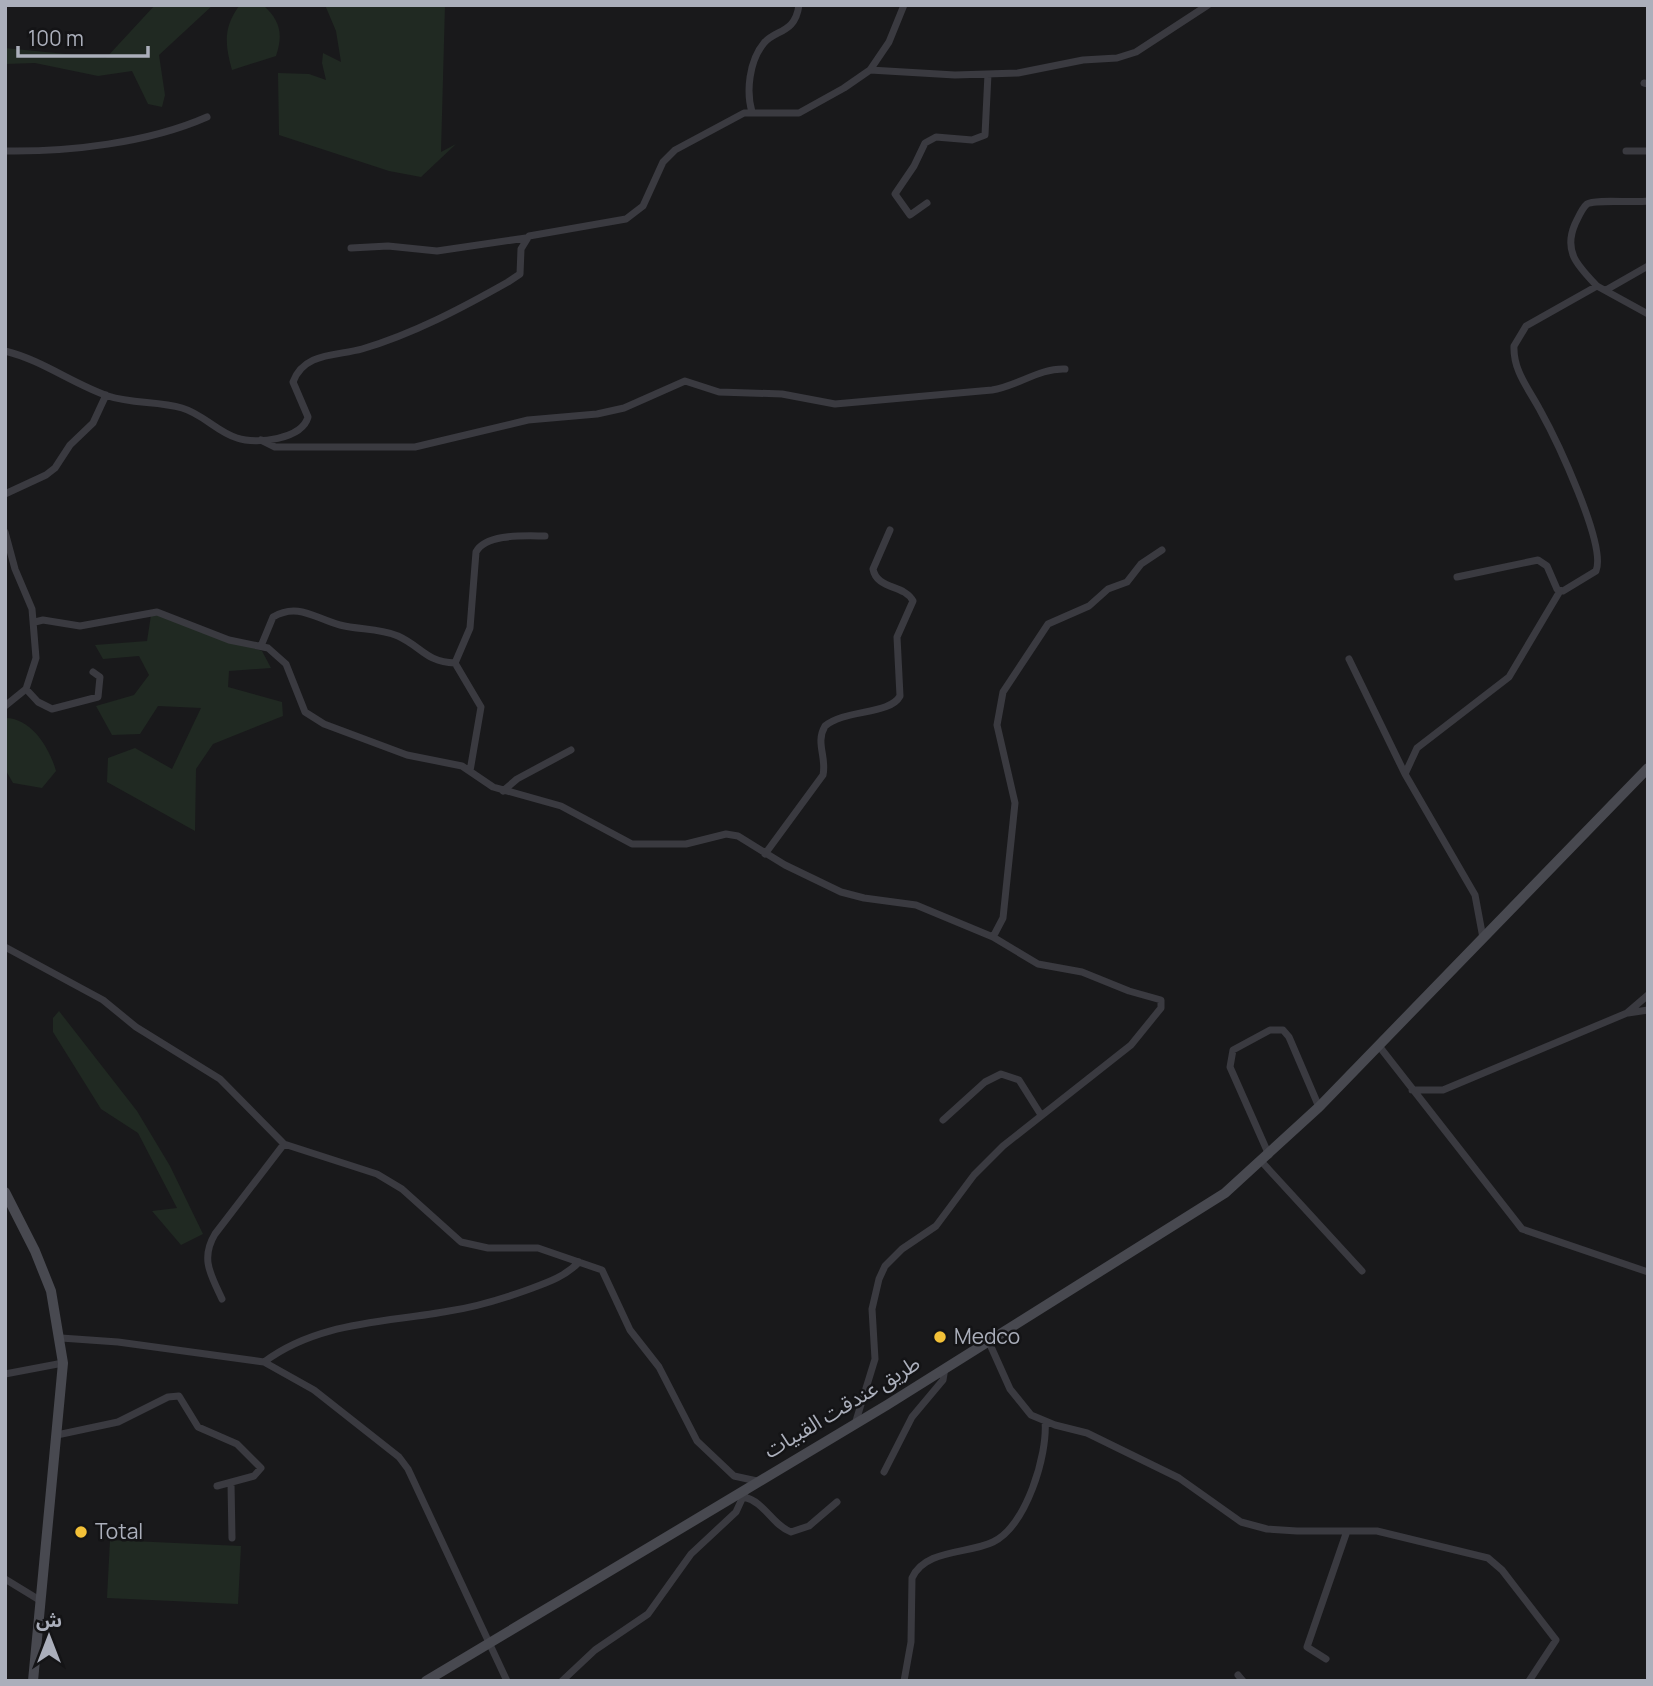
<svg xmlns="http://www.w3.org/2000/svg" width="1653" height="1686" font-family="Manrope,'Noto Sans Arabic',sans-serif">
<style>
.green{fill:#202922}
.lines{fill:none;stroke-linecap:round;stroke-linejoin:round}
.street{stroke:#3a3a40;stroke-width:7}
.secondary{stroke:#484950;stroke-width:10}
.poi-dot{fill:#f3c138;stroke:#141416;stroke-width:2.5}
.labels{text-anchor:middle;stroke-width:5;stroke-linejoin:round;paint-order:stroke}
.poi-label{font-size:21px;fill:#abafbb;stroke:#141416;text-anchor:start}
.street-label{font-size:21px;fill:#abafbb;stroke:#141416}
</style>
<rect width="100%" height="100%" fill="#19191b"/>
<!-- green -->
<path class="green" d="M155,5h58l-54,50 6,40 -3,12 -14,-3 -16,-33 -34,5 -63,-13 -30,1v-16l101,10z
M263,5c18,16 20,30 13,51l-44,14c-7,-25 -9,-42 7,-64z
M325,5h120l-4,147 15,-8 -35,33 -32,-6 -110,-36 -1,-62 31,1 17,6 -4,-17 1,-10 18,9 -5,-31z
M159,614l103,37 9,17 -42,3 -1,16 54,15 1,14 -70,28 -17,25 -1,62 -88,-49 1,-24 27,-10 37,21 29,-61 -43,-2 -18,28 -28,1 -16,-29 38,-11 15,-20 -10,-19 -36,3 -8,-14 52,-4 4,-26z
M5,718c27,0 45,31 51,53l-14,17 -29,-5 -8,-14z
M59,1011l78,100 33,55 33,68 -22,11 -29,-34 25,-3 -39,-75 -37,-24 -48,-77v-14z
M110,1540l131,6 -3,58 -131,-6z"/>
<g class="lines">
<!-- street -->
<path class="street" d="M870,70l85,5 63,-2 65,-13 34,-2 19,-6 72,-47
M1644,83l4,1
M752,112c-6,-20 -3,-51 12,-69 12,-14 31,-9 35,-38
M5,151c64,1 143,-8 202,-34
M1626,151h22
M927,203l-17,12 -15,-21 19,-28 11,-23 11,-6 36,3 13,-5 3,-61
M351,248l37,-2 49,5 89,-13
M1597,286c-19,-20 -34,-34 -22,-62 3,-6 7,-16 12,-20 8,-5 48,-1 61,-3
M1606,290l42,-24
M5,351c37,9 68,33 103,45 24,8 50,5 74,12 21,6 35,24 55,30 20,7 65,1 71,-21l-15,-35c11,-30 44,-26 69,-33 51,-15 100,-41 146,-67l12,-8 1,-25 8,-13 97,-17 17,-13 20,-44 12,-12 69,-37h55l45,-25 26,-18 19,-28 15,-37
M261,440l14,7h140l113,-27 69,-6 27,-6 61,-27 34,11 63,2 53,10 157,-14c26,-4 47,-22 73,-21
M5,494l41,-19 9,-7 15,-23 23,-22 13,-28
M5,532l10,37 17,40 4,49 -10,31 -21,17
M1457,577l81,-17 9,6 10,23 6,2 33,-20c11,-26 -41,-134 -56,-161 -11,-21 -27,-39 -26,-64l12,-20 71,-40 51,28
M35,622l8,-2 37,6 77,-14 72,28 39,8 18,16 19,48 19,12 83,31 55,11 31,21 68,19 71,38h54l40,-10 12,2 47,29 56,27 23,6 52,7 77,32 45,27 44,8 47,19 32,9v8l-30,37 -128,101 -29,29 -38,51 -34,23 -17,17 -6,13 -7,30 3,50 -20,65
M261,646l12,-29c25,-15 43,2 67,8 19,5 39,3 58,11 24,11 28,26 57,27
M1349,659l56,115
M26,689l12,13 14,7 46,-12 2,-20 -7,-5
M470,771l11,-64 -26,-44 15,-35 6,-76c10,-19 50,-16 69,-16
M503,791l14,-12 54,-29
M765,854l58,-79c4,-18 -8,-32 2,-49 20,-17 65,-11 75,-30l-3,-59 16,-36c-9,-17 -36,-11 -40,-32l17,-39
M993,937l10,-19 12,-115 -18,-78 6,-33 45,-68 41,-18 19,-17 19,-7 14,-18 21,-14
M1483,938l-8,-43 -70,-121 12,-26 92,-71 51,-86
M5,947l98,53 33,27 84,52 64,65 93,30 25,15 59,53 27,6h50l64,22 28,60 29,37 38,74 37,35 23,5
M1628,1013l20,-3
M1379,1046l143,183 126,43
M1412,1090h31l184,-77 21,-18
M943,1120l42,-38 16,-8 18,6 22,35
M1269,1155l-39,-88 3,-17 37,-20h13l6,7 30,70
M1261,1161l101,110
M222,1299c-11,-24 -22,-40 -7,-65l69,-90
M61,1338l57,4 146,20 50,28 85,67 9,12 99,212
M988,1340l22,49 21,26 24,10 32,8 92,45 62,44 26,7 30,2h80l111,27 14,12 54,70 -27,41
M264,1362c55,-41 121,-39 185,-51 27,-4 53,-12 78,-21 19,-7 38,-13 52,-28
M5,1374l58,-11
M57,1435l61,-13 50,-25 11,-1 19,31 39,17 24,24 -7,8 -37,10
M884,1472l28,-55 31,-37 2,-12
M231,1483l1,55
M744,1497c21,5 28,28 47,35l18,-6 28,-24
M5,1579l36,22
M1326,1659l-19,-12 40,-116
M1238,1675l5,6
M562,1681l33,-31 53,-36 43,-60 45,-42 11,-24
M904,1681l7,-39 1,-64c13,-29 56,-24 81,-36 33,-16 55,-87 52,-121"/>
<!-- secondary -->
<path class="secondary" d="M5,1192l30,59 16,40 12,72 -30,318
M426,1681l461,-276 338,-212 94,-86 329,-339"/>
</g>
<!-- markers -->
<g class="poi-dot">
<circle cx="940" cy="1337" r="7"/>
<circle cx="81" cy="1532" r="7"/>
</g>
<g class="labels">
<!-- poi labels -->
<g class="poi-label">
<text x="954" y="1344">Medco</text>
<text x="95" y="1539">Total</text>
</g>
<!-- street labels -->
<g class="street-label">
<text transform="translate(842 1407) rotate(-31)" y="7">طريق عندقت القبيات</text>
</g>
</g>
<!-- border -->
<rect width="1653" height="1686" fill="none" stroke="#abafbb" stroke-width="14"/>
<!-- north arrow -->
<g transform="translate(49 1637)" stroke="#141416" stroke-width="5" paint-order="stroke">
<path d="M0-5L12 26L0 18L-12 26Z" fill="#abafbb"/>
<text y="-10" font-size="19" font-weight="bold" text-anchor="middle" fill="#abafbb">ش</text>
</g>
<!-- scale -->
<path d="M18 46v10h130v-10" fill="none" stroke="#abafbb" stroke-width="3.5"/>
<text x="28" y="46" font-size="21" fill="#abafbb" stroke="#141416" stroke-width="5" paint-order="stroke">100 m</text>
</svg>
